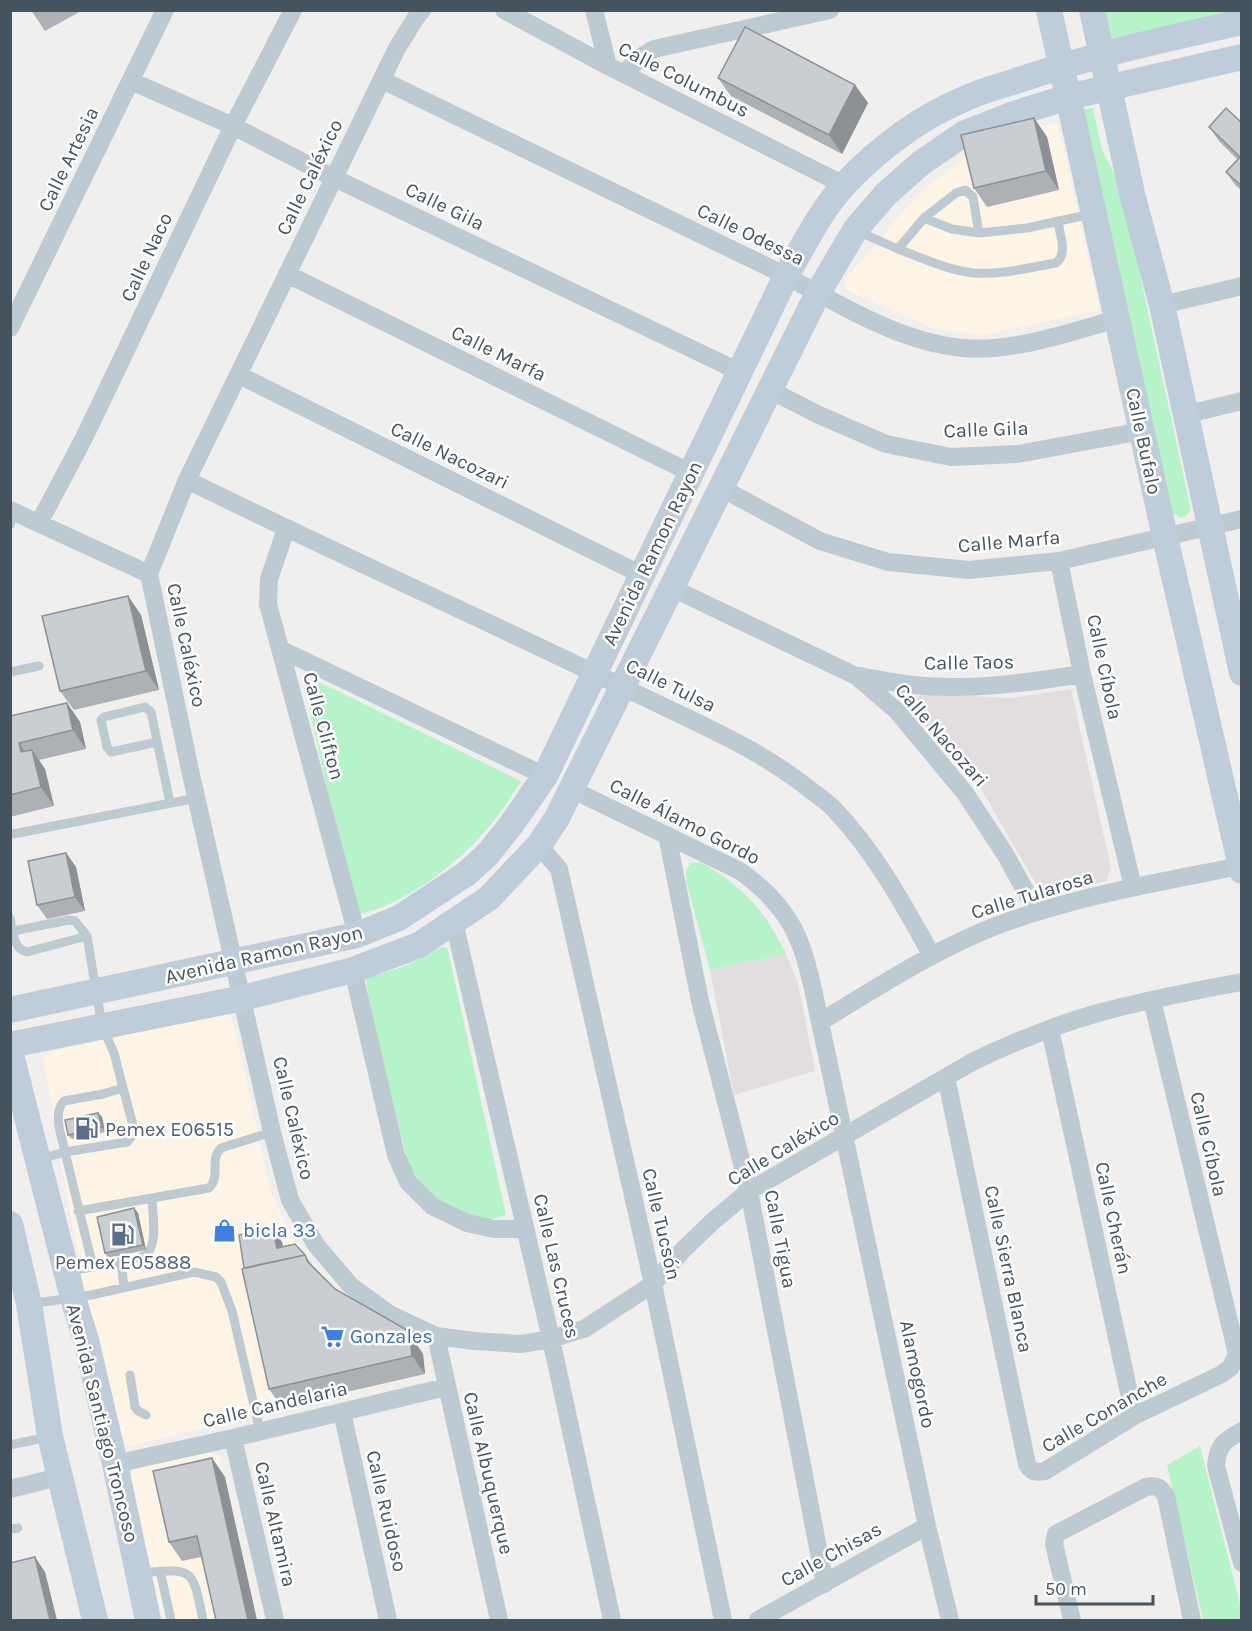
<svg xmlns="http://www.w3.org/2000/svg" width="1252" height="1631" font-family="Karla,sans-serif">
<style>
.commercial{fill:#fef4e5}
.education{fill:#e2dee0}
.green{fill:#b7f3c9}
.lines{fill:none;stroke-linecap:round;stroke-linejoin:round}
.lane{stroke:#bdcad2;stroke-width:9}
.street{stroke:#bdcad2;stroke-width:18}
.secondary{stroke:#becdd9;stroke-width:26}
.wall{fill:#adb1b5}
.shaded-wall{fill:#8d9094}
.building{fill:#c9ced3;stroke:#8d9094;stroke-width:1.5}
.labels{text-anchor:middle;stroke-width:5;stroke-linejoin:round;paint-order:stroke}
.street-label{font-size:20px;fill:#44535d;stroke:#fff}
.service-label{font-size:20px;fill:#4e5e75;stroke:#fff;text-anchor:start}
.shop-label{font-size:20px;fill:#366cbe;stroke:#fff;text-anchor:start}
</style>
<rect width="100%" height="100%" fill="#f1eeee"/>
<!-- commercial -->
<path class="commercial" d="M1058,124l42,186 -117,25 -45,-5 -93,-41 1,-11 76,-88 58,-43 64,-22z
M228,1012l5,9 37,169 22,47 30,44 103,93 -295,72 -12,-12 -35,-149 -40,-226 9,-8z
M206,1451l13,6 6,20 32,143h-94l-34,-143 4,-8z"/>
<!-- education -->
<path class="education" d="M1071,689l40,180 -5,12 -63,15 -63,-109 -69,-77 5,-11 6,-5 91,4z
M786,954l12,29 17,88 -81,24 -24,-125z"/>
<!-- green -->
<path class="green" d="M1241,10l-130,30 -6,-29z
M1093,108l9,42 19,37 70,323 -7,7 -4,1 -9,-6 -89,-403z
M315,680l206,101c-9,14 -18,29 -29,42 -30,38 -88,83 -136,92l-51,-224 1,-8z
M701,862c43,26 63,47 85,92l-76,16 -24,-89v-11l5,-7z
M445,947l3,3 58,265 -18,6 -28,-7 -21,-14 -18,-15 -13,-22 -37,-149 -5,-36c18,-5 35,-10 52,-18 9,-4 16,-12 27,-13z
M1200,1446l41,162v12h-38l-36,-155z"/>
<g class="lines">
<!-- lane -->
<path class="lane" d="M924,218l32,-25 9,-3 8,7 6,36
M857,231l41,18 26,-31 28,11 27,4 48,-5 64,-14
M898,249c24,9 49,21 75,24 28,2 55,-5 83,-10 12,-9 4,-27 2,-41
M10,525l3,-13
M10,672l29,-6
M157,742l-46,10 -4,-5 -6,-27 3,-3 41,-10 6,5 19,91
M13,834l184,-36
M10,918c3,12 2,31 17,34l60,-16 15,90 12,27 9,35 -20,6 -39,7c-12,13 -2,35 1,51l62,-10 6,-7 1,-6 -11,-41
M13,931l56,-11 6,1 12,15
M40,1159l25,-7 28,115
M78,1211l131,-23c12,-11 0,-28 12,-40l51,-16
M121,1262c8,-2 18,-3 24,-7 14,-8 7,-43 7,-57
M69,1271l52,-9 3,25
M30,1304l61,-9 103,-23 22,5 5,5 11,29 28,120
M130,1375l5,32 3,4 8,4
M10,1445l38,-8
M10,1529l8,-1
M160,1571l11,49
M139,1573c55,-4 53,-7 64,47"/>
<!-- street -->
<path class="street" d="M422,10l-7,9 -19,31 -62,128 -147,302 -38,94 41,196 82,362 18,68 26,45 35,41 40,29 45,21 38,5 47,3 30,-5 33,-10 69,-45 30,-34 29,-28 37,-31 225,-130c40,-19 81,-36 124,-48 47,-13 95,-22 144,-31
M504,10l104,56 236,119
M594,10l14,56
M624,73l20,-18 10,-6 176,-39
M382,80c128,62 256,124 384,186 62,30 125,75 196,82 52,4 106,-15 155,-29
M131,81l102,45 101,52 406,194
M287,274l404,199
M1162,305l80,-19
M10,328l155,-318
M239,375l403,200
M770,390l49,25 67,29 65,13 67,-3 124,-23
M1184,415l58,-14
M187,480c146,72 294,138 440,209 63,31 131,58 186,103 7,5 15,11 21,17 41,43 70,96 98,147
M721,488l99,53 68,21 81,8 90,-9 183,-42
M10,510l139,64
M39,523l45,-85 149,-312 60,-116
M286,529l-17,50 -1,25 89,331
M1059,561l23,113 51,213
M672,588l184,88 41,35 68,82 40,61 32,58
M280,649l265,127
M858,676c18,3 36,7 54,9 57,6 114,-2 170,-11
M573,790l167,81c25,18 48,41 59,70 11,26 15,55 21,81l107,504 23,94
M667,835l33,166 49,190 76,393
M539,845l20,24 94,415 70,336
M454,922l97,417 61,281
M353,970l43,185 12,27 24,24 35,17 27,6h31
M820,1022c58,-35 117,-74 181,-98 76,-28 159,-42 239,-58
M1050,1029l84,387
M946,1077l81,387c4,8 9,9 18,7l89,-55 88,-42 9,-7 6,-13 -85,-354
M436,1336l63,284
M342,1412l46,208
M1242,1431c-18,10 -24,13 -26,35l26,97
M233,1438l42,182
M115,1464l118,-26 213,-51
M10,1489l49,-12
M758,1620l169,-94
M1072,1620l-18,-76 2,-10 90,-47c11,-2 14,0 20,9l26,124"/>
<!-- secondary -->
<path class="secondary" d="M1049,10l116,527 77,334
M1092,10l41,188 29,107 80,368
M10,1010l347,-75 42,-17 67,-44 21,-19 24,-30 34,-49 241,-500c18,-31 34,-65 59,-92 32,-34 74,-66 117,-84 16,-8 34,-13 51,-18 75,-26 152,-43 229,-60
M10,1045l233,-47 110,-28 66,-25 70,-47 50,-53 18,-27 261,-525 37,-63 31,-36 35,-31 44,-30 46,-18 57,-18 174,-40
M10,1051l63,247 13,42 29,124 33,156
M10,1224l19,80 21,132 45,184"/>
</g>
<!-- wall -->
<path class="wall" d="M31,10h52l-38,21z
M718,78l137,7 13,18 -26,51 -111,-58z
M1034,118l13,19 12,53 -72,17 -13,-19z
M1242,123v68l-6,-5 -10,-14 12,-12 -19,-19 -10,-14z
M128,596l13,19 18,75 -85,20 -14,-19z
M67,703l13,19 6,27 -47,11 6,9 9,37 -44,11v-101z
M66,853l10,14 9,44 -38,8 -10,-14z
M98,1113l4,4 3,15 -33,7 -4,-4z
M134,1208l4,5 8,37 -38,8 -3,-5z
M282,1242l1,5 22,8 9,13 21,21 85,60 3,5 2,20 -143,33 -13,-18 -25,-121z
M212,1458l13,19 -24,80 -19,4 -13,-19z"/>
<!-- shaded-wall -->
<path class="shaded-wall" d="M855,85l13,18 -26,51 -13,-19z
M1034,118l13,19 12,53 -13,-19z
M128,596l13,19 18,75 -13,-19z
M67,703l13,19 6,27 -13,-19z
M19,743l13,19 -11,-10z
M32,750l13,19 9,37 -13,-19z
M66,853l10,14 9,44 -10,-14z
M98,1113l4,4 3,15 -3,-5z
M134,1208l4,5 8,37 -3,-5z
M272,1227l10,15 5,20 -10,-14z
M407,1330l16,24 2,20 -13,-18z
M212,1458l13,19 32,143h-9z
M35,1557l10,15 12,48h-7z"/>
<!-- building -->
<path class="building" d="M745,27l110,58 -26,50 -111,-57z
M1226,108l16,15v63l-16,-14 14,-15 -31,-30z
M1034,118l12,53 -72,17 -13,-53z
M128,596l18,75 -86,20 -18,-75z
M67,703l6,27 -54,13 2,9 11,-2 9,37 -31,8v-79z
M66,853l9,44 -38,8 -9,-44z
M98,1113l4,14 -34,8 -3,-15z
M134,1208l9,37 -38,8 -8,-36z
M272,1227l5,21 18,-4 10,11 -61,13 -5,-33z
M305,1255l3,7 27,27 72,41 3,5 2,21 -143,33 -27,-120z
M212,1458l36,162h-32l-19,-84 -28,6 -16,-71z
M35,1557l15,63h-40v-57z"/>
<!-- icons -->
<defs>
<symbol id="fuel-bare" viewBox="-9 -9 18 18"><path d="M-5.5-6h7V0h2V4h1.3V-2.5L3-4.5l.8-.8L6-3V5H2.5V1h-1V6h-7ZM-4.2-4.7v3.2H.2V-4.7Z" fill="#5c6f8a" stroke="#fff" stroke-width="2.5" paint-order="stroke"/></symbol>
<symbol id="shop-bare" viewBox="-9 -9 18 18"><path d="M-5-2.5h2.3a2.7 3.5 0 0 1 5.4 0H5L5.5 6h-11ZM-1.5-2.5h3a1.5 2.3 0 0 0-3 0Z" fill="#3f7fe0" stroke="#fff" stroke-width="2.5" paint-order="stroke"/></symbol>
<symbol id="supermarket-bare" viewBox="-9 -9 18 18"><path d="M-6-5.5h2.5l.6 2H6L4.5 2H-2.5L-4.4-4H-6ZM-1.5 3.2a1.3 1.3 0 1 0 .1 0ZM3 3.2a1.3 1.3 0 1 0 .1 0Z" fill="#3f7fe0" stroke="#fff" stroke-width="2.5" paint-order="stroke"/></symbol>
</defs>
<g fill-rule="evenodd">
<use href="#fuel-bare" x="70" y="1112" width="33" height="33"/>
<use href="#shop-bare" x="208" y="1214" width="33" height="33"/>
<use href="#fuel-bare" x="106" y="1218" width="33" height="33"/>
<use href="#supermarket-bare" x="316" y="1320" width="33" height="33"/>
</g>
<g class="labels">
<!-- street labels -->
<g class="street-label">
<text transform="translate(684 79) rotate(27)" y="7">Calle Columbus</text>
<text transform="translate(68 159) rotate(-64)" y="7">Calle Artesia</text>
<text transform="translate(309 177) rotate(-64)" y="7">Calle Caléxico</text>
<text transform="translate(445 206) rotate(26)" y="7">Calle Gila</text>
<text transform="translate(751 234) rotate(26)" y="7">Calle Odessa</text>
<text transform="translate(146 257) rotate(-65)" y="7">Calle Naco</text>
<text transform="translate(499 353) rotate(26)" y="7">Calle Marfa</text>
<text transform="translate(986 429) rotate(-2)" y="7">Calle Gila</text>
<text transform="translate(1144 441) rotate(78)" y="7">Calle Bufalo</text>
<text transform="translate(450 455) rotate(26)" y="7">Calle Nacozari</text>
<text transform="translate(1009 541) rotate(-5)" y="7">Calle Marfa</text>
<text transform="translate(652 553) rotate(-64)" y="7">Avenida Ramon Rayon</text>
<text transform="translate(187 645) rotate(78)" y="7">Calle Caléxico</text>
<text transform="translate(969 662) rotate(-1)" y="7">Calle Taos</text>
<text transform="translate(1105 667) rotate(78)" y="7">Calle Cíbola</text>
<text transform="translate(671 685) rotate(26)" y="7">Calle Tulsa</text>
<text transform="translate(324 726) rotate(75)" y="7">Calle Clifton</text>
<text transform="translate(942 735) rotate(49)" y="7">Calle Nacozari</text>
<text transform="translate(685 821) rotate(27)" y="7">Calle Álamo Gordo</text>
<text transform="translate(1032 894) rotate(-17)" y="7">Calle Tularosa</text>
<text transform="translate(264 954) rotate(-13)" y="7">Avenida Ramon Rayon</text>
<text transform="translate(294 1118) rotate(77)" y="7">Calle Caléxico</text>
<text transform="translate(1209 1144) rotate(77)" y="7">Calle Cíbola</text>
<text transform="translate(783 1148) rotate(-31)" y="7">Calle Caléxico</text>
<text transform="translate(1114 1218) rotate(78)" y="7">Calle Cherán</text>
<text transform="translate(662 1224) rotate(77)" y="7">Calle Tucsón</text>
<text transform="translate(781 1239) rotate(79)" y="7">Calle Tigua</text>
<text transform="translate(557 1266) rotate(77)" y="7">Calle Las Cruces</text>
<text transform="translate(1009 1269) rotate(78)" y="7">Calle Sierra Blanca</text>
<text transform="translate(918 1374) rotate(78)" y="7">Alamogordo</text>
<text transform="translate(275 1404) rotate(-13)" y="7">Calle Candelaria</text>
<text transform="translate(1104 1412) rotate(-30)" y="7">Calle Conanche</text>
<text transform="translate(103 1423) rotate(76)" y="7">Avenida Santiago Troncoso</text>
<text transform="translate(489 1473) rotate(77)" y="7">Calle Albuquerque</text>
<text transform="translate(387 1511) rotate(77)" y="7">Calle Ruidoso</text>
<text transform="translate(276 1524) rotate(77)" y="7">Calle Altamira</text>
<text transform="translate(831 1554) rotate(-29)" y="7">Calle Chisas</text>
</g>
<!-- service labels -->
<g class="service-label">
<text x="105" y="1136">Pemex E06515</text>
<text x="123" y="1269" text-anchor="middle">Pemex E05888</text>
</g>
<!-- shop labels -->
<g class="shop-label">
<text x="243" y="1237">bicla 33</text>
<text x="350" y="1343">Gonzales</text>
</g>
</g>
<!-- border -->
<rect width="1252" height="1631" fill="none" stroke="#44535d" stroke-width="24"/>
<!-- scale -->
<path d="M1036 1595v9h117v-9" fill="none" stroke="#44535d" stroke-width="3"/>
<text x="1045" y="1595" font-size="18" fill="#44535d" stroke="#ffffff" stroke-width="4.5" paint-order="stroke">50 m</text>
</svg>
